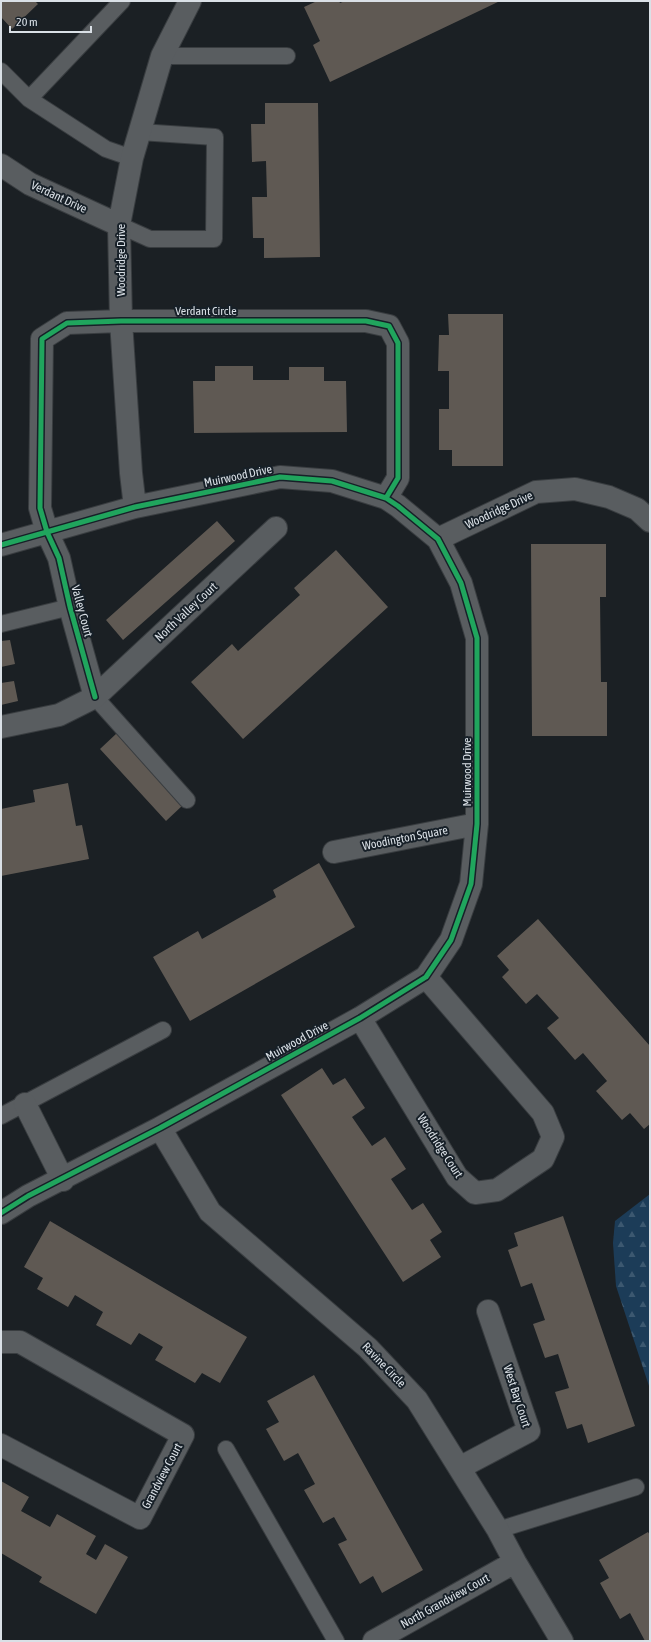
<svg xmlns="http://www.w3.org/2000/svg" width="651" height="1642" font-family="'Asap Condensed',sans-serif">
<style>
.forest{fill:url(#forest-firs)}
.building{fill:#5f5953}
.lines{fill:none;stroke-linecap:round;stroke-linejoin:round}
.lane-casing{stroke:#393d40;stroke-width:18}
.street-casing{stroke:#393d40;stroke-width:24}
.lane{stroke:#595d60;stroke-width:16}
.street{stroke:#595d60;stroke-width:22}
.cycleway-casing{stroke:#172028;stroke-width:8}
.cycleway{stroke:#20a55d;stroke-width:5}
.labels{text-anchor:middle;stroke-width:4;stroke-linejoin:round;paint-order:stroke}
.street-label{font-size:12px;fill:#dae0e6;stroke:#172028}
</style>
<defs>
<pattern id="forest-firs" width="22" height="20" patternUnits="userSpaceOnUse"><rect width="22" height="20" fill="#1c3c58"/><path d="M5 1l3.5 6h-7zM16 11l3.5 6h-7z" fill="#3c5870"/></pattern>
</defs>
<rect width="100%" height="100%" fill="#1b2024"/>
<!-- forest -->
<path class="forest" d="M650,1194v195l-34,-103 -3,-43 2,-22z"/>
<!-- building -->
<path class="building" d="M1,1h34l3,3 -26,25 -11,-12z
M317,1h22l1,2 5,-2h155l-170,81 -17,-37 7,-4 -16,-34z
M265,103h53l2,154 -56,1v-20h-11l-1,-41h15l-1,-36 -14,1 -1,-38h14z
M448,314h55v152h-51v-16h-13v-41h10v-38h-11l1,-36h10z
M215,366h38v14h36v-13h35v14h22l1,51 -153,1 -1,-52h22z
M217,521l18,20 -112,99 -17,-20z
M531,544h75v53h-6l1,85h6v54h-75z
M336,550l52,57 -145,132 -52,-57 41,-38 6,7 62,-56 -6,-7z
M10,640l5,24 -14,3v-26z
M14,681l4,20 -17,4v-22z
M117,733l66,72 -17,16 -66,-72z
M68,783l8,43 6,-1 7,34 -88,17v-67l34,-7 -2,-12z
M319,863l36,64 -165,94 -37,-64 45,-26 4,8 74,-42 -3,-7z
M538,919l112,127v78l-6,5 -14,-16 -8,7 -26,-29 11,-10 -24,-28 -8,7 -28,-32 12,-10 -22,-24 -11,10 -24,-27 7,-7 -12,-14z
M322,1068l11,17 12,-7 20,30 -13,9 20,29 13,-9 21,32 -15,10 21,31 11,-7 19,29 -12,8 11,17 -38,25 -122,-187z
M563,1216l72,210 -47,17 -6,-19 -15,5 -12,-37 14,-4 -11,-34 -13,4 -12,-34 12,-4 -13,-37 -11,4 -13,-37 10,-4 -4,-13z
M50,1221l197,116 -27,46 -18,-10 -7,10 -40,-23 8,-13 -24,-14 -8,12 -35,-20 7,-13 -28,-17 -7,12 -31,-18 6,-11 -19,-11z
M314,1375l109,195 -41,23 -9,-17 -13,8 -22,-40 9,-4 -13,-23 -11,6 -19,-33 11,-6 -17,-31 -14,8 -18,-32 13,-7 -12,-21z
M1,1481l28,16 -8,14 29,16 7,-13 39,22 -10,18 10,6 9,-16 23,13 -32,57 -57,-32 3,-5 -41,-24z
M648,1532l2,3v106h-5l-15,-28 -10,6 -20,-36 9,-5 -10,-18z"/>
<g class="lines">
<defs>
<path id="lane" d="M162,56h125
M1,71l28,28 77,50 26,9
M29,99l93,-98
M119,225l31,14h64l1,-102 -75,-5
M1,624l69,-17
M95,697l92,103
M1,1116l162,-86
M226,1449l110,192
M498,1530l138,-43"/>
<path id="street" d="M1,165l29,19 89,41
M135,507l-4,-34 -10,-152 -2,-96 13,-67 30,-102 28,-55
M438,539l98,-47 39,-3 34,8 28,12 13,12
M1,545l134,-38 145,-30 52,4 54,17 12,8 40,33 23,44 16,55v186l-6,60 -20,56 -25,37 -66,41 -200,110 -132,68 -27,17
M95,697l-25,-90 -11,-49 -12,-26 -7,-24 2,-169 25,-16 54,-2h245l23,5 9,17v135l-12,20
M1,727l58,-12 36,-18 181,-169
M334,852l143,-28
M360,1018l97,159 18,16 22,-3 46,-31 10,-22 -10,-24 -117,-136
M25,1104l38,76
M160,1128l50,84 158,136 49,52 81,130 17,32 47,79
M1,1342h19l163,93 -43,83 -139,-73
M461,1467l68,-36 -41,-120
M374,1641l141,-79"/>
</defs>
<!-- lane casing -->
<use href="#lane" class="lane-casing"/>
<!-- street casing -->
<use href="#street" class="street-casing"/>
<!-- lane -->
<use href="#lane" class="lane"/>
<!-- street -->
<use href="#street" class="street"/>
<defs>
<path id="cycleway" d="M1,545l134,-38 145,-30 52,4 54,17 12,8 40,33 23,44 16,55v186l-6,60 -20,56 -25,37 -66,41 -200,110 -132,68 -27,17
M95,697l-25,-90 -11,-49 -12,-26 -7,-24 2,-169 25,-16 54,-2h245l23,5 9,17v135l-12,20"/>
</defs>
<!-- cycleway casing -->
<use href="#cycleway" class="cycleway-casing"/>
<!-- cycleway -->
<use href="#cycleway" class="cycleway"/>
</g>
<g class="labels">
<!-- street labels -->
<g class="street-label">
<text transform="translate(59 197) rotate(25)" y="4">Verdant Drive</text>
<text transform="translate(121 260) rotate(-90)" y="4">Woodridge Drive</text>
<text x="206" y="315">Verdant Circle</text>
<text transform="translate(238 476) rotate(-12)" y="4">Muirwood Drive</text>
<text transform="translate(499 510) rotate(-25)" y="4">Woodridge Drive</text>
<text transform="translate(82 611) rotate(75)" y="4">Valley Court</text>
<text transform="translate(186 612) rotate(-43)" y="4">North Valley Court</text>
<text transform="translate(467 772) rotate(-90)" y="4">Muirwood Drive</text>
<text transform="translate(405 838) rotate(-11)" y="4">Woodington Square</text>
<text transform="translate(297 1041) rotate(-29)" y="4">Muirwood Drive</text>
<text transform="translate(440 1146) rotate(57)" y="4">Woodridge Court</text>
<text transform="translate(384 1365) rotate(46)" y="4">Ravine Circle</text>
<text transform="translate(517 1396) rotate(72)" y="4">West Bay Court</text>
<text transform="translate(162 1476) rotate(-62)" y="4">Grandview Court</text>
<text transform="translate(445 1601) rotate(-29)" y="4">North Grandview Court</text>
</g>
</g>
<!-- border -->
<rect width="651" height="1642" fill="none" stroke="#dae0e6" stroke-width="4"/>
<!-- scale -->
<path d="M10 26v6h81v-6" fill="none" stroke="#dae0e6" stroke-width="2"/>
<text x="16" y="26" font-size="12" fill="#dae0e6" stroke="#172028" stroke-width="3" paint-order="stroke">20 m</text>
</svg>
